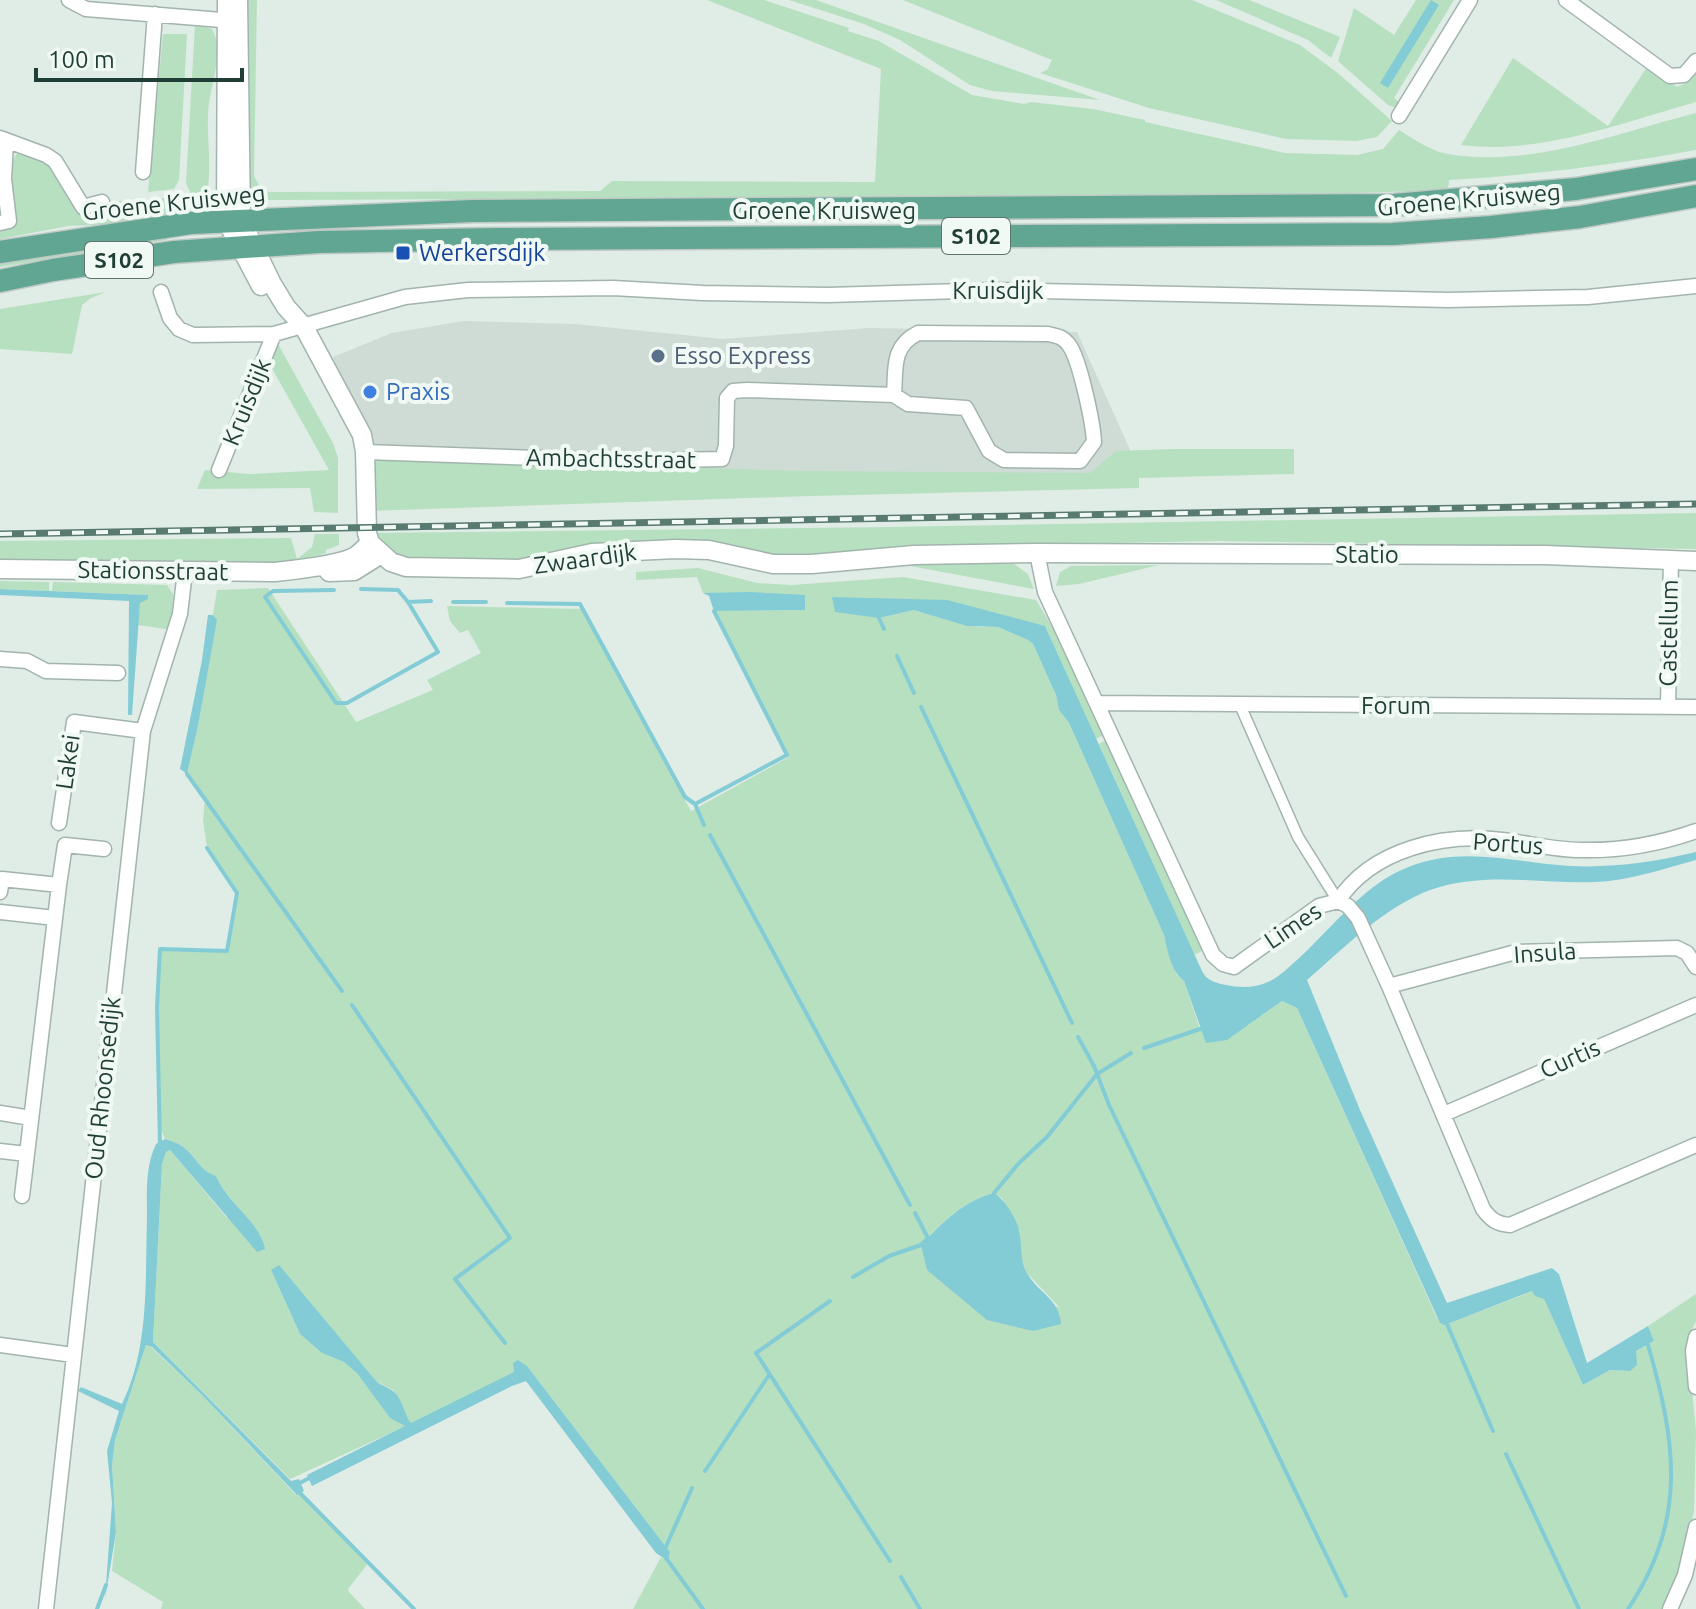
<svg xmlns="http://www.w3.org/2000/svg" width="1696" height="1609" font-family="Ubuntu,sans-serif">
<style>
.built{fill:#cedcd5}
.green{fill:#b7e0c1;fill-rule:evenodd}
.water{fill:#83ccd6}
.lines{fill:none;stroke-linecap:round;stroke-linejoin:round}
.stream{stroke:#83ccd6;stroke-width:4}
.pedestrian-casing{stroke:#a2b4ad;stroke-width:13}
.minor-casing{stroke:#a2b4ad;stroke-width:17}
.tertiary-casing{stroke:#a2b4ad;stroke-width:21}
.primary-casing{stroke:#c0c9c6;stroke-width:25}
.pedestrian{stroke:#fff;stroke-width:10}
.minor{stroke:#fff;stroke-width:14}
.tertiary{stroke:#fff;stroke-width:18}
.primary{stroke:#61a692;stroke-width:22}
.rail-casing{stroke:#597a70;stroke-width:7}
.rail{stroke:#f1f9f4;stroke-width:4;stroke-dasharray:12;stroke-linecap:butt}
.transit-dot{fill:#1a4fb4;stroke:#f1f9f4;stroke-width:3}
.service-dot{fill:#5c6f8a;stroke:#f1f9f4;stroke-width:3}
.shop-dot{fill:#3f7fe0;stroke:#f1f9f4;stroke-width:3}
.labels{text-anchor:middle;stroke-width:8;stroke-linejoin:round;paint-order:stroke}
.shield{fill:#f1f9f4;stroke:#5e766e;stroke-width:2}
.shield-label{font-size:22px;font-weight:bold;fill:#1f3e35}
.street-label{font-size:24px;fill:#1f3e35;stroke:#f1f9f4}
.transit-label{font-size:24px;fill:#164399;stroke:#f1f9f4;text-anchor:start}
.service-label{font-size:24px;fill:#4e5e75;stroke:#f1f9f4;text-anchor:start}
.shop-label{font-size:24px;fill:#366cbe;stroke:#f1f9f4;text-anchor:start}
</style>
<rect width="100%" height="100%" fill="#e0ece6"/>
<!-- built -->
<path class="built" d="M463,321l112,3 148,15 146,-11 208,4 59,131 -17,21 -739,-11 -47,-116 59,-24z"/>
<!-- green -->
<path class="green" d="M242,0h15l-3,176 7,13 8,3 331,-1 12,-10 263,1 6,-113 -174,-69h57l85,28 -1,3 31,10 93,54 52,9 7,-2 62,7 52,11v2l140,31 72,2 26,-6 16,-19c13,8 29,19 44,23 82,17 174,-20 253,-40v37c-82,15 -164,25 -247,30l-1,10 -188,6 -995,4 -8,-2 -9,-13z
M789,0h27l284,100 -108,-9 -22,-6 -70,-45 -36,-16z
M903,0h289l108,45 39,29 53,47 -15,16 -21,4 -70,-2 -137,-31 -109,-35 7,-3 5,-10z
M1216,0h33l91,37 -9,21 -23,-18z
M1416,0h38l-60,98 8,6 -8,3 -6,-2 -50,-44 16,-53 40,27z
M195,24l17,5c12,21 0,52 -3,74 -4,29 4,60 -2,89 -2,10 -5,14 -13,20l-3,-18 -5,-11z
M163,34h24l-8,146 -5,9 -26,3z
M1513,58l95,68 39,-59 30,20 12,-5 7,-8v28c-75,21 -156,53 -235,43z
M18,152c32,-1 47,38 61,61l40,-12 64,-4v18l-68,9 -47,2 -68,13c0,-19 6,-73 18,-87z
M167,233v7l-167,27v-7z
M106,292l-15,6 -9,7 -10,49 -72,-5v-40z
M278,344l55,99 5,15v55l-24,-1 -4,-24 -113,1 8,-19 44,4 80,-4 -60,-107z
M1173,449h121v25l-155,4v10l-328,8 -442,15v-43l7,-7 15,-1 422,11 277,2 26,-22z
M1696,513v36l-477,-8 -322,6 -114,10 -72,-15 -136,4 -67,16 -92,-2 -23,-5 -11,-8 -8,-14 515,-6z
M315,534h24v11l-13,5v3l-39,11 -287,-2v-21l291,-3 6,21 15,-12z
M901,561l113,3 14,10 6,15 -124,-23h-18z
M1159,565l-80,19 -23,2 4,-14 11,-6z
M698,568l59,15 34,2 112,-8 133,23 24,40 43,95 -7,4 -51,-113 -213,-29 47,21 35,-8 64,17h20l30,13 5,4 23,51 3,15 10,13 95,212 9,32 4,8 7,6 16,48 47,-3 35,-25 15,7 140,310 8,7 88,-34 11,8 39,86 27,-15 20,1 6,-20 18,-10 -6,-15 48,-32v27l-9,20 9,90 -2,80 -13,56 -18,42h-1030l28,-52 7,4 2,-9 -143,-186 -116,58 -18,-34 -17,-9 -105,-111 29,64 22,19 22,9 14,10 32,46 16,8 -116,53 -137,-137 9,-178 4,-12 4,-2 56,67 22,4c-9,-17 -24,-25 -32,-45 -24,-9 -19,-29 -51,-37l-4,-10 -4,-122 3,-58 66,2 11,-58 -30,-45 -4,-28 2,-21 -18,-25 11,-48 18,-106 -3,-5 4,-25 51,-2 88,134 77,-32 -6,-10 54,-27 -13,-23 -8,3 -10,-12 -3,-15 134,3 110,202 98,-54 -75,-146 91,-1v-14l-102,-3 -6,-16 -61,3v-8zM994,1193l8,5 18,33 1,27 6,15 33,35 -139,-63c21,-23 42,-44 73,-52z
M0,581l49,1v9l-49,-2z
M53,582l114,3 6,9 -1,36 -34,-5 2,-23 7,-7 -95,-4z
M1106,740l96,211 -8,4 -95,-211z
M146,1345l5,2 50,47 95,101 5,-3 68,70 -21,27 1,3 16,17h-204l2,-7 -51,-31 4,-39 -4,-67 3,-25z"/>
<!-- water -->
<path class="water" d="M1431,0l8,5 -51,83 -8,-5z
M0,589l148,6v4l-8,4 -8,112h-4l1,-114 -129,-6z
M749,592l56,3v15l-91,1 -5,-15 -6,-3z
M832,597l115,3 98,26 157,345c5,10 14,12 24,14 14,3 29,3 42,-3 11,-5 20,-14 29,-22 32,-29 61,-68 100,-88 58,-29 113,-10 173,-6 43,2 84,-4 126,-14v8c-33,9 -68,21 -102,22 -54,2 -110,-11 -164,8 -47,18 -85,57 -123,90l53,130 87,193 105,-35 7,6 28,89 61,-37 6,15 -18,10 1,14 -7,6 -20,-1 -27,15 -39,-86 -9,-3 -3,-5 -87,34 -5,-2 -143,-315 -15,-7 -55,39 -21,3 -22,-62c-14,-11 -16,-30 -20,-46l-95,-212 -10,-13 -3,-15 -23,-51 -5,-4 -30,-13 -31,-1 -53,-16 -35,8 -44,-6z
M208,615h5l4,5 -19,106 -11,48 -7,-5 22,-109z
M165,1139c32,8 27,28 51,37 11,27 45,47 49,73l-8,3 -87,-102 -4,2 -4,12 -9,178 138,139 8,-2 5,12 -7,4 -96,-101 -49,-47 -6,-2 -31,95 -3,25 4,67 -11,67 7,-96 -5,-52 12,-40 -41,-20 3,-4 41,17c28,-58 23,-125 25,-187 0,-24 -2,-50 9,-73z
M994,1193c11,6 25,29 26,42 2,14 0,26 7,38 12,21 32,25 34,51l-28,7 -46,-11 -60,-50 -6,-25c22,-23 42,-44 73,-52z
M279,1265l97,116c6,5 13,6 18,11 9,8 10,22 17,31l103,-51 -1,-9 5,-3 9,6 143,186 -2,9 -12,-8 -130,-172 -14,5 -200,100 -5,-11 98,-49 -15,-8 -33,-45 -13,-11 -22,-9 -22,-19 -29,-64z"/>
<g class="lines">
<!-- stream -->
<path class="stream" d="M361,589l37,1 10,12 23,-1
M334,590l-61,1 -8,6 71,106h11l91,-51 -30,-50
M453,602h33
M507,603l73,1 105,193 10,7
M879,618l5,11
M897,656l17,37
M921,707l151,316
M187,774l155,217
M704,825l-9,-21 92,-49 -73,-144
M710,835l200,370
M352,1005l158,233 -55,41 50,64
M1078,1037l16,29 15,39 237,491
M1144,1048l56,-19
M160,1145l-3,-138 3,-58 67,2 10,-58 -30,-45
M994,1193l24,-29 29,-27 50,-63 34,-21
M853,1277l36,-21 32,-11 7,-7 -13,-25
M830,1301l-74,52 134,208
M1447,1324l46,107
M1506,1454l73,155
M705,1471l64,-96
M296,1485l17,-9
M298,1491l116,118
M664,1551l28,-63
M666,1558l37,51
M901,1577l19,32
M97,1609l9,-24
M1628,1609c60,-89 48,-167 20,-264"/>
<defs>
<path id="pedestrian" d="M1240,705l58,132 40,64"/>
<path id="minor" d="M69,0l17,9 148,12
M1566,0l104,76 14,-1 12,-14
M1399,116l71,-116
M0,138l46,17 9,6 28,46 19,-5
M143,172l12,-158
M0,223l9,-2 -5,-42 2,-37
M161,292l9,26 9,11 14,6 81,-1 131,-37 63,-7 145,-2 90,5 125,2 167,-5 453,10 140,-3 108,-11
M365,452l261,9 96,-2 4,-13 1,-48 6,-7 14,-1 147,5 14,9 58,4 23,43 15,9 76,1 14,-19c-1,-19 -14,-82 -25,-97 -6,-8 -11,-9 -21,-11l-130,-1c-27,14 -22,35 -24,62
M219,470l55,-136
M1037,553l8,39 168,363 10,9 11,3 85,-61 19,-5 10,5 10,12 31,68 94,223c8,11 14,15 27,16l186,-80
M0,659l27,2 19,10 72,2
M1097,703l599,4
M1668,706l3,-146
M59,823l15,-101 69,9
M59,885l6,-40 39,4
M0,892l2,-13 57,6 -37,311
M1338,901c34,-52 105,-68 164,-61 26,3 53,10 79,10 40,1 78,-6 115,-19
M0,912l55,6
M1389,986l127,-34 161,-4 10,5 9,14
M0,1113l31,5
M1444,1114l252,-109
M0,1151l27,3
M1696,1337l-3,14 3,36
M0,1345l73,10
M46,1609l97,-878 37,-117 5,-43
M1670,1609l15,-34 11,-48"/>
<path id="tertiary" d="M227,0l-1,220 35,66
M238,0l3,220 31,64 14,23 18,20 58,108 3,17 2,81 3,10 21,19 15,5 113,2 73,-16 84,-4 33,1 64,14h39l102,-9 123,-2 508,2 151,6
M0,569l275,3c19,-2 66,-7 81,-16 5,-4 10,-9 14,-13
M329,572l25,-1 27,-17"/>
<path id="primary" d="M0,252l191,-29 282,-12 921,-6 182,-16 120,-20
M0,281l53,-11 121,-18 145,-10 176,-3 898,-5 98,-7 89,-10 116,-21"/>
</defs>
<!-- pedestrian casing -->
<use href="#pedestrian" class="pedestrian-casing"/>
<!-- minor casing -->
<use href="#minor" class="minor-casing"/>
<!-- tertiary casing -->
<use href="#tertiary" class="tertiary-casing"/>
<!-- primary casing -->
<use href="#primary" class="primary-casing"/>
<!-- pedestrian -->
<use href="#pedestrian" class="pedestrian"/>
<!-- minor -->
<use href="#minor" class="minor"/>
<!-- tertiary -->
<use href="#tertiary" class="tertiary"/>
<!-- primary -->
<use href="#primary" class="primary"/>
<defs>
<path id="rail" d="M0,534l1696,-30"/>
</defs>
<!-- rail casing -->
<use href="#rail" class="rail-casing"/>
<!-- rail -->
<use href="#rail" class="rail"/>
</g>
<!-- markers -->
<rect class="transit-dot" x="395" y="245" width="16" height="16" rx="4"/>
<circle class="service-dot" cx="658" cy="356" r="8"/>
<circle class="shop-dot" cx="370" cy="392" r="8"/>
<g class="labels">
<!-- shield labels -->
<g class="shield">
<rect x="942" y="218" width="68" height="36" rx="6"/>
<rect x="85" y="242" width="68" height="36" rx="6"/>
</g>
<g class="shield-label">
<text x="976" y="244">S102</text>
<text x="119" y="268">S102</text>
</g>
<!-- street labels -->
<g class="street-label">
<text transform="translate(1469 200) rotate(-5)" y="8">Groene Kruisweg</text>
<text transform="translate(174 203) rotate(-6)" y="8">Groene Kruisweg</text>
<text x="824" y="219">Groene Kruisweg</text>
<text x="998" y="299">Kruisdijk</text>
<text transform="translate(247 402) rotate(-68)" y="8">Kruisdijk</text>
<text transform="translate(611 459) rotate(1)" y="8">Ambachtsstraat</text>
<text x="1367" y="563">Statio</text>
<text transform="translate(585 559) rotate(-8)" y="8">Zwaardijk</text>
<text transform="translate(153 571) rotate(1)" y="8">Stationsstraat</text>
<text transform="translate(1669 633) rotate(-89)" y="8">Castellum</text>
<text x="1396" y="714">Forum</text>
<text transform="translate(68 762) rotate(-82)" y="8">Lakei</text>
<text transform="translate(1508 844) rotate(4)" y="8">Portus</text>
<text transform="translate(1293 926) rotate(-34)" y="8">Limes</text>
<text transform="translate(1545 953) rotate(-4)" y="8">Insula</text>
<text transform="translate(1570 1059) rotate(-24)" y="8">Curtis</text>
<text transform="translate(103 1088) rotate(-84)" y="8">Oud Rhoonsedijk</text>
</g>
<!-- transit labels -->
<g class="transit-label">
<text x="419" y="261">Werkersdijk</text>
</g>
<!-- service labels -->
<g class="service-label">
<text x="674" y="364">Esso Express</text>
</g>
<!-- shop labels -->
<g class="shop-label">
<text x="386" y="400">Praxis</text>
</g>
</g>
<!-- scale -->
<path d="M36 68v12h206v-12" fill="none" stroke="#1f3e35" stroke-width="4"/>
<text x="48" y="68" font-size="24" fill="#1f3e35" stroke="#f1f9f4" stroke-width="6" paint-order="stroke">100 m</text>
</svg>
